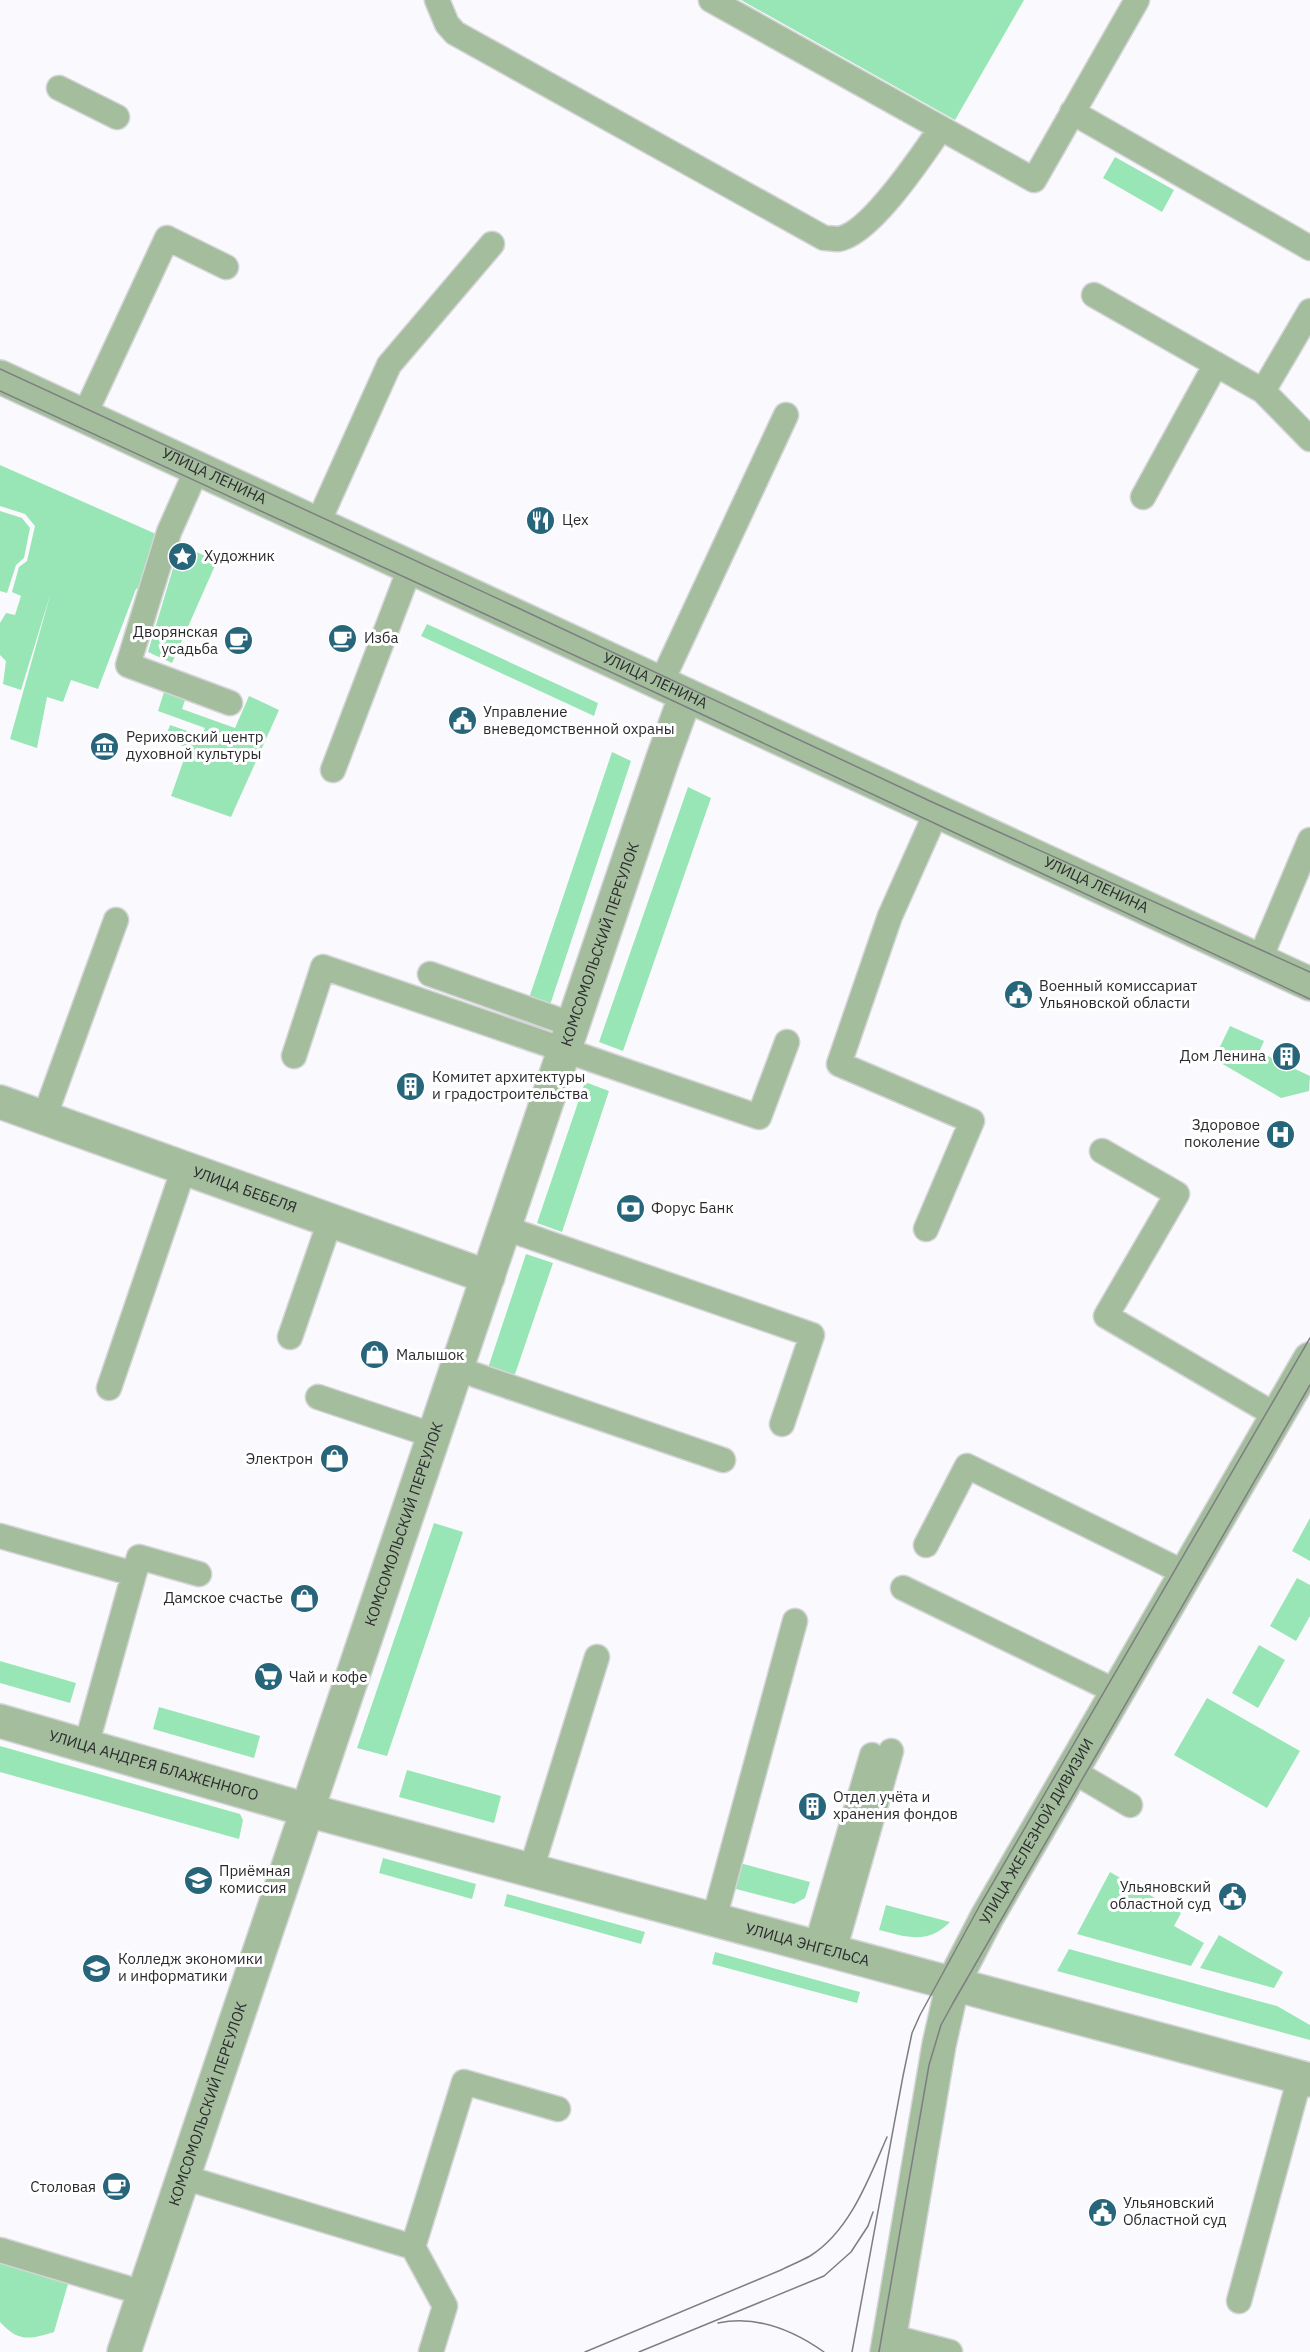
<svg xmlns="http://www.w3.org/2000/svg" width="1310" height="2352" font-family="'IBM Plex Sans',sans-serif">
<style>
.green{fill:#98e6b6}
.lines{fill:none;stroke-linecap:round;stroke-linejoin:round}
.service-casing{stroke:#d5d5d9;stroke-width:27}
.minor-casing{stroke:#d5d5d9;stroke-width:36}
.tertiary-casing{stroke:#d5d5d9;stroke-width:36}
.service{stroke:#a3bd9d;stroke-width:24}
.minor{stroke:#a3bd9d;stroke-width:33}
.tertiary{stroke:#a3bd9d;stroke-width:33}
.tram{stroke:#7e7e82;stroke-width:1.5}
.labels{text-anchor:middle;stroke-width:6;stroke-linejoin:round;paint-order:stroke}
.street-label{font-size:15px;fill:#2b2b2e;stroke:#fff}
.poi-label{font-size:15px;fill:#2b2b2e;stroke:#fff;text-anchor:start}
</style>
<rect width="100%" height="100%" fill="#fafafe"/>
<!-- green -->
<path class="green" d="M741,0h283l-69,120z
M1115,157l59,33 -12,22 -59,-34z
M0,465l156,69 -12,51 -8,4 -38,100 -27,-9 -8,22 -16,-5 -10,51 -27,-9 41,-147 -30,98 -18,-6 3,-23 -6,-6v-32l6,-10 9,2 6,-19 -9,-4 7,-25 8,-6 8,-35 -10,-12 -25,-8z
M0,511l22,7 8,10 -6,30 -8,7 -9,28 -7,-2z
M180,545l37,16 -45,102 -24,-11z
M427,624l171,79 -4,13 -173,-80z
M164,692l21,8 -3,9 53,19 14,-32 30,14 -48,107 -60,-21 17,-48 -23,-9 5,-14 32,11 3,-8 -47,-17z
M612,752l19,9 -82,247 -21,-7z
M688,787l23,11 -88,253 -24,-9z
M1230,1026l34,15 -5,11 51,24 -1,15 -28,7 -67,-39z
M585,1082l24,9 -47,141 -25,-9z
M526,1254l27,9 -39,114 -26,-9z
M1310,1518v43l-18,-10z
M434,1523l29,9 -76,224 -30,-8z
M1297,1578l13,7v31l-14,25 -26,-15z
M1259,1645l26,15 -27,48 -26,-15z
M0,1661l76,22 -6,20 -70,-20z
M1207,1698l93,53 -33,57 -93,-53z
M159,1707l101,29 -6,22 -101,-29z
M0,1746l240,68 3,6 -4,19 -239,-67z
M407,1770l94,26 -7,27 -95,-26z
M383,1858l93,26 -4,15 -93,-26z
M740,1863l70,19 -5,16 -11,6 -58,-15 -2,-4z
M1110,1872l71,41 -7,13 30,17 -13,23 -114,-32z
M507,1894l138,38 -4,12 -137,-38z
M886,1905l64,17c-23,23 -43,15 -71,8z
M1219,1935l64,37 -9,16 -74,-20z
M1069,1949l208,57 33,19v15l-253,-69z
M715,1952l145,40 -3,11 -145,-39z
M0,2257l70,20 -16,55c-24,7 -35,11 -54,-10z"/>
<g class="lines">
<defs>
<path id="service" d="M437,0l10,24 8,9 369,205c5,0 10,1 14,1 32,-4 85,-85 103,-111
M711,0l323,180 103,-180
M59,88l58,29
M1072,112l238,136
M1094,295l169,96
M1310,311l-47,80 47,48
M84,416l83,-178 59,29
M197,469l-28,63 -41,133 102,38
M1143,497l73,-133
M317,525l72,-160 103,-121
M661,683l125,-268
M333,770l77,-202
M1259,961l51,-121
M430,974l143,51
M294,1056l29,-89 436,150 28,-75
M44,1118l72,-198
M1102,1151l75,43 -71,122 171,100
M505,1228l307,107 -30,89
M926,1229l46,-108 -133,-57 51,-148 46,-103
M290,1337l40,-116
M458,1369l265,91
M109,1388l75,-220
M318,1397l117,39
M0,1536l134,38 -48,172
M926,1545l41,-79 218,107
M134,1574l5,-17 60,17
M903,1588l214,104
M1071,1770l59,35
M531,1870l66,-213
M714,1919l81,-298
M816,1947l56,-192
M834,1951l57,-200
M183,2177l230,70 32,59 -14,46
M413,2247l51,-165 94,27
M0,2250l143,43
M1239,2301l61,-224
M889,2336l61,16"/>
<g id="minor">
<path id="s1" d="M0,1102l488,175"/>
<path id="s2" d="M0,1721l307,89 1003,270"/>
<path id="s3" d="M124,2352l539,-1594 23,-63"/>
<path id="s4" d="M887,2352l52,-307 14,-62 34,-66 323,-558"/>
</g>
<g id="tertiary">
<path id="s5" d="M0,377l1310,607"/>
</g>
</defs>
<!-- service casing -->
<use href="#service" class="service-casing"/>
<!-- minor casing -->
<use href="#minor" class="minor-casing"/>
<!-- tertiary casing -->
<use href="#tertiary" class="tertiary-casing"/>
<!-- service -->
<use href="#service" class="service"/>
<!-- minor -->
<use href="#minor" class="minor"/>
<!-- tertiary -->
<use href="#tertiary" class="tertiary"/>
<!-- tram -->
<path class="tram" d="M0,369l516,238 416,195 378,170
M0,391l652,300 658,308
M718,2323c39,-8 75,7 106,29
M585,2352l196,-82c10,-5 20,-9 29,-14 40,-25 59,-78 77,-119
M639,2352l185,-76 27,-24 17,-26 5,-14
M852,2352l51,-276 9,-43 8,-18 60,-110 330,-567
M879,2352l50,-287 12,-40 12,-22 357,-618"/>
</g>
<!-- icons -->
<defs>
<symbol id="restaurant-disc" viewBox="-11 -11 22 22"><circle r="9.5" fill="#27657b" stroke="#fff"/><path d="M-5-6h1v4h1v-4h1v4h1v-4h1v5L-1.5 .5V6h-2V.5L-5-1ZM5-6V6H3V1.5H1.5Q1.5-4 5-6Z" fill="#fff"/></symbol>
<symbol id="sight-disc" viewBox="-11 -11 22 22"><circle r="9.5" fill="#27657b" stroke="#fff"/><path d="M0-6L1.8-2.2L6-1.7L2.9 1.2L3.7 5.4L0 3.3L-3.7 5.4L-2.9 1.2L-6-1.7L-1.8-2.2Z" fill="#fff"/></symbol>
<symbol id="cafe-disc" viewBox="-11 -11 22 22"><circle r="9.5" fill="#27657b" stroke="#fff"/><path d="M-5.5-4.5H6V0H3Q3 3.5 0 3.5H-2.5Q-5.5 3.5-5.5 0ZM3-3.2v2h1.7v-2ZM-6 4.5H4V6H-6Z" fill="#fff"/></symbol>
<symbol id="civic-disc" viewBox="-11 -11 22 22"><circle r="9.5" fill="#27657b" stroke="#fff"/><path d="M-.6-6.5H3V-4.5H.6V-3L4-1V1h2V6H-6V1h2V-1L-.6-3ZM-1.2 2.5V6h2.4V2.5Z" fill="#fff"/></symbol>
<symbol id="museum-disc" viewBox="-11 -11 22 22"><circle r="9.5" fill="#27657b" stroke="#fff"/><path d="M0-6L6-3V-2H-6V-3ZM-5-1h2V3h-2ZM-1-1h2V3h-2ZM3-1h2V3H3ZM-6 4H6V6H-6Z" fill="#fff"/></symbol>
<symbol id="building-disc" viewBox="-11 -11 22 22"><circle r="9.5" fill="#27657b" stroke="#fff"/><path d="M-4-6H4V6H1V3H-1V6H-4ZM-2.5-4.3h1.7v1.8h-1.7ZM.8-4.3h1.7v1.8H.8ZM-2.5-1h1.7V.8h-1.7ZM.8-1h1.7V.8H.8Z" fill="#fff"/></symbol>
<symbol id="hospital-disc" viewBox="-11 -11 22 22"><circle r="9.5" fill="#27657b" stroke="#fff"/><path d="M-5-5h3v3.5h4V-5h3V5h-3V1.5h-4V5h-3Z" fill="#fff"/></symbol>
<symbol id="bank-disc" viewBox="-11 -11 22 22"><circle r="9.5" fill="#27657b" stroke="#fff"/><path d="M-6-4H6V4H-6ZM0-2.3a2.3 2.3 0 1 0 0 4.6a2.3 2.3 0 1 0 0-4.6Z" fill="#fff"/></symbol>
<symbol id="shop-disc" viewBox="-11 -11 22 22"><circle r="9.5" fill="#27657b" stroke="#fff"/><path d="M-5-2.5h2.3a2.7 3.5 0 0 1 5.4 0H5L5.5 6h-11ZM-1.5-2.5h3a1.5 2.3 0 0 0-3 0Z" fill="#fff"/></symbol>
<symbol id="supermarket-disc" viewBox="-11 -11 22 22"><circle r="9.5" fill="#27657b" stroke="#fff"/><path d="M-6-5.5h2.5l.6 2H6L4.5 2H-2.5L-4.4-4H-6ZM-1.5 3.2a1.3 1.3 0 1 0 .1 0ZM3 3.2a1.3 1.3 0 1 0 .1 0Z" fill="#fff"/></symbol>
<symbol id="university-disc" viewBox="-11 -11 22 22"><circle r="9.5" fill="#27657b" stroke="#fff"/><path d="M0-5L7-2L0 1L-7-2ZM-4 1L0 2.5L4 1V4Q0 6-4 4Z" fill="#fff"/></symbol>
</defs>
<g fill-rule="evenodd">
<use href="#restaurant-disc" x="524" y="504" width="33" height="33"/>
<use href="#sight-disc" x="166" y="540" width="33" height="33"/>
<use href="#cafe-disc" x="326" y="622" width="33" height="33"/>
<use href="#cafe-disc" x="222" y="624" width="33" height="33"/>
<use href="#civic-disc" x="446" y="704" width="33" height="33"/>
<use href="#museum-disc" x="88" y="730" width="33" height="33"/>
<use href="#civic-disc" x="1002" y="978" width="33" height="33"/>
<use href="#building-disc" x="1270" y="1040" width="33" height="33"/>
<use href="#building-disc" x="394" y="1070" width="33" height="33"/>
<use href="#hospital-disc" x="1264" y="1118" width="33" height="33"/>
<use href="#bank-disc" x="614" y="1192" width="33" height="33"/>
<use href="#shop-disc" x="358" y="1338" width="33" height="33"/>
<use href="#shop-disc" x="318" y="1442" width="33" height="33"/>
<use href="#shop-disc" x="288" y="1582" width="33" height="33"/>
<use href="#supermarket-disc" x="252" y="1660" width="33" height="33"/>
<use href="#building-disc" x="796" y="1790" width="33" height="33"/>
<use href="#university-disc" x="182" y="1864" width="33" height="33"/>
<use href="#civic-disc" x="1216" y="1880" width="33" height="33"/>
<use href="#university-disc" x="80" y="1952" width="33" height="33"/>
<use href="#cafe-disc" x="100" y="2170" width="33" height="33"/>
<use href="#civic-disc" x="1086" y="2196" width="33" height="33"/>
</g>
<g class="labels">
<!-- street labels -->
<g class="street-label">
<text dy="5" stroke="none"><textPath href="#s5" startOffset="236">УЛИЦА ЛЕНИНА</textPath></text>
<text dy="5" stroke="none"><textPath href="#s5" startOffset="722">УЛИЦА ЛЕНИНА</textPath></text>
<text dy="5" stroke="none"><textPath href="#s5" startOffset="1208">УЛИЦА ЛЕНИНА</textPath></text>
<text dy="5" stroke="none"><textPath href="#s3" startOffset="1486">КОМСОМОЛЬСКИЙ ПЕРЕУЛОК</textPath></text>
<text dy="5" stroke="none"><textPath href="#s1" startOffset="260">УЛИЦА БЕБЕЛЯ</textPath></text>
<text dy="5" stroke="none"><textPath href="#s3" startOffset="874">КОМСОМОЛЬСКИЙ ПЕРЕУЛОК</textPath></text>
<text dy="5" stroke="none"><textPath href="#s2" startOffset="160">УЛИЦА АНДРЕЯ БЛАЖЕННОГО</textPath></text>
<text dy="5" stroke="none"><textPath href="#s4" startOffset="548">УЛИЦА ЖЕЛЕЗНОЙ ДИВИЗИИ</textPath></text>
<text dy="5" stroke="none"><textPath href="#s2" startOffset="838">УЛИЦА ЭНГЕЛЬСА</textPath></text>
<text dy="5" stroke="none"><textPath href="#s3" startOffset="262">КОМСОМОЛЬСКИЙ ПЕРЕУЛОК</textPath></text>
</g>
<!-- poi labels -->
<g class="poi-label">
<text x="562" y="525">Цех</text>
<text x="204" y="561">Художник</text>
<text x="218" y="637" text-anchor="end">Дворянская<tspan x="218" dy="17">усадьба</tspan></text>
<text x="364" y="643">Изба</text>
<text x="483" y="717">Управление<tspan x="483" dy="17">вневедомственной охраны</tspan></text>
<text x="126" y="742">Рериховский центр<tspan x="126" dy="17">духовной культуры</tspan></text>
<text x="1039" y="991">Военный комиссариат<tspan x="1039" dy="17">Ульяновской области</tspan></text>
<text x="1266" y="1061" text-anchor="end">Дом Ленина</text>
<text x="432" y="1082">Комитет архитектуры<tspan x="432" dy="17">и градостроительства</tspan></text>
<text x="1260" y="1130" text-anchor="end">Здоровое<tspan x="1260" dy="17">поколение</tspan></text>
<text x="651" y="1213">Форус Банк</text>
<text x="396" y="1360">Малышок</text>
<text x="313" y="1464" text-anchor="end">Электрон</text>
<text x="283" y="1603" text-anchor="end">Дамское счастье</text>
<text x="289" y="1682">Чай и кофе</text>
<text x="833" y="1802">Отдел учёта и<tspan x="833" dy="17">хранения фондов</tspan></text>
<text x="219" y="1876">Приёмная<tspan x="219" dy="17">комиссия</tspan></text>
<text x="1211" y="1892" text-anchor="end">Ульяновский<tspan x="1211" dy="17">областной суд</tspan></text>
<text x="118" y="1964">Колледж экономики<tspan x="118" dy="17">и информатики</tspan></text>
<text x="96" y="2192" text-anchor="end">Столовая</text>
<text x="1123" y="2208">Ульяновский<tspan x="1123" dy="17">Областной суд</tspan></text>
</g>
</g>
</svg>
